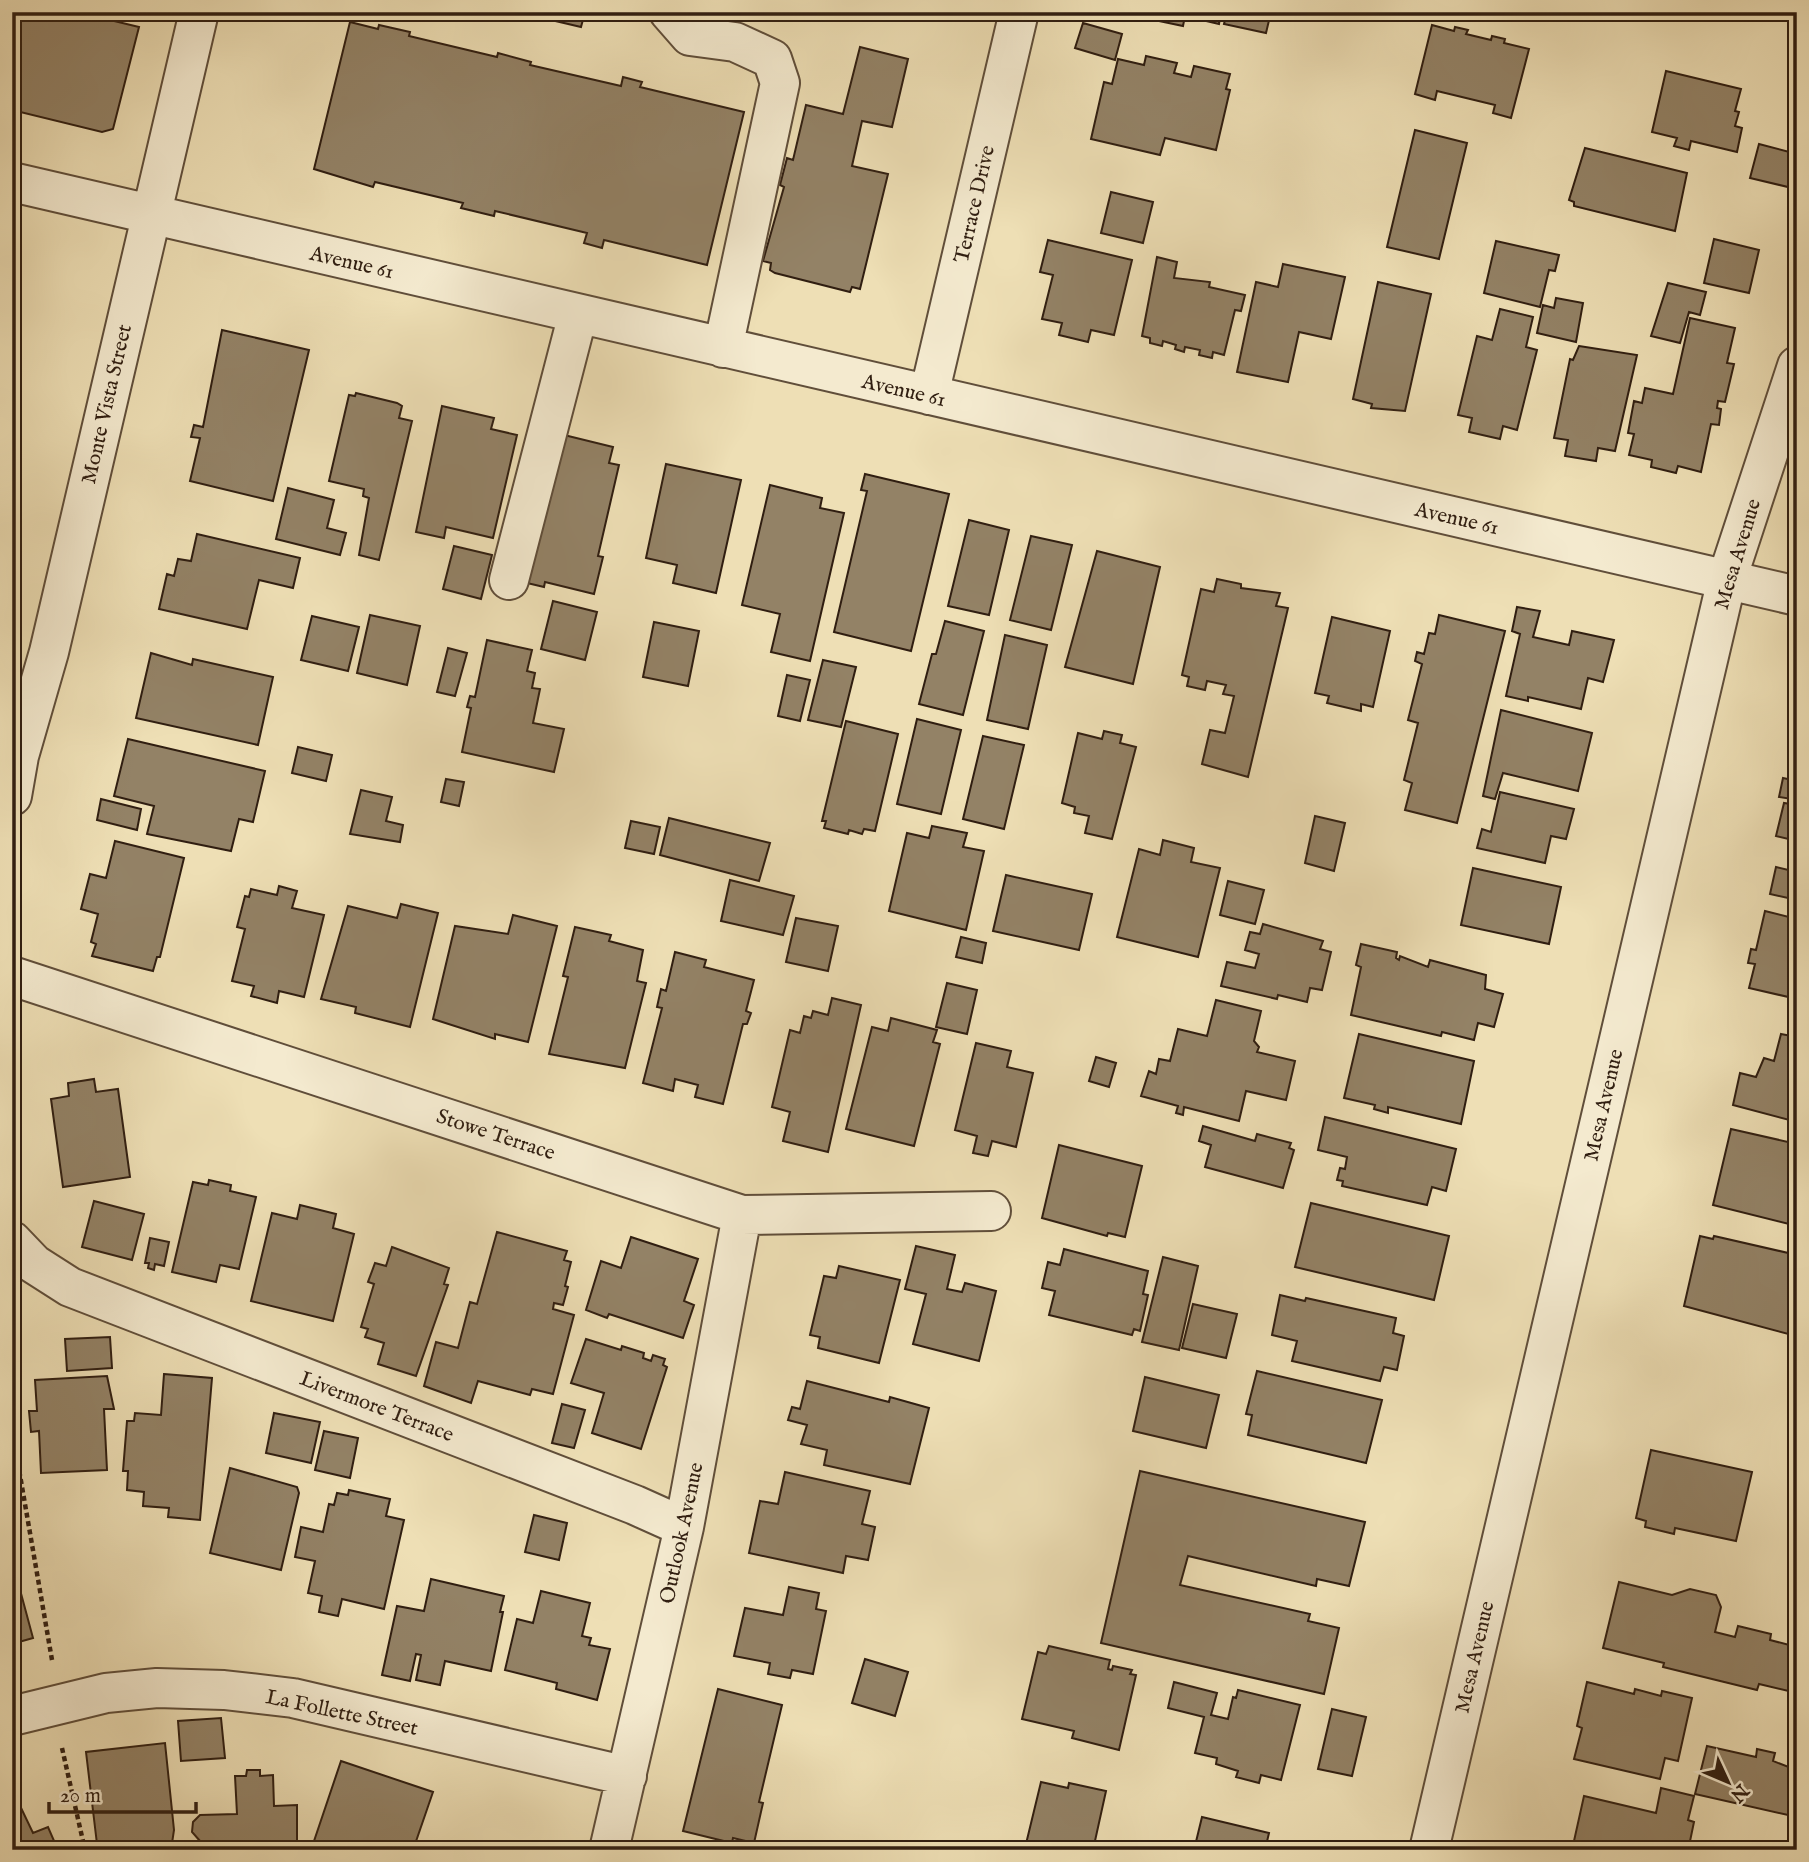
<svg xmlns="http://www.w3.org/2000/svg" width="1809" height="1862" font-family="'IM FELL English',serif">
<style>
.building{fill:#938266;stroke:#301e11;stroke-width:2}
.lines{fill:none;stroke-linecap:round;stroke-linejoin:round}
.minor-casing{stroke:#604e3a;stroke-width:42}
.path{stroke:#301e11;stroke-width:4.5;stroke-dasharray:5 3.5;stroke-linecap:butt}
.minor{stroke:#f4eacf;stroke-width:38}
.labels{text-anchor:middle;stroke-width:7;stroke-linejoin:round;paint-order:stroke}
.street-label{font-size:21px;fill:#301e11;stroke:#f4eacf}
</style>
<rect width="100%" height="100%" fill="#eedfb5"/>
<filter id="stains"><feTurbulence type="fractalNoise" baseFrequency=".00286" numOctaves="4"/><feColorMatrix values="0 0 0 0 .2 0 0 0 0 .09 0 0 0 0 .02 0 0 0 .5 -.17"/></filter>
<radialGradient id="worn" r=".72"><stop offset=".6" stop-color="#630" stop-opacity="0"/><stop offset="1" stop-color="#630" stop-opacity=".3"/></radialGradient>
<!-- building -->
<path class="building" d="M12,12h65l62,15 -26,102 -11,3 -90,-22z
M517,12h68l-4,15z
M1142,12h79l-2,12 -34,-8 -2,10 -43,-9z
M1227,12h44l-5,21 -42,-9z
M350,22l28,7 1,-4 31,7 -1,4 88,21 1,-4 33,9 -1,3 91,21 2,-9 19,5 -2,5 104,25 -37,153 -103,-25 -2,8 -18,-5 3,-10 -92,-22 -1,5 -33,-8 2,-5 -88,-21 -2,5 -59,-18z
M1083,23l39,11 -7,26 -40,-12z
M1432,25l22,6 1,-4 13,3 -2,4 25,6 1,-4 13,3 -1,4 25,6 -18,69 -18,-5 2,-8 -58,-14 -2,9 -20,-6z
M860,47l48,12 -16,68 -30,-6 -10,45 36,8 -28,115 -8,-2 -2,5 -75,-19 -5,-3 1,-7 -8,-2 21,-74 -4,-2 7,-27 6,2 13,-55 37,9z
M1146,56l31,7 -3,10 17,4 3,-11 36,8 -4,15 4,1 -14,60 -51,-12 -5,17 -69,-16 13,-57 8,2 6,-25 26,6z
M1666,71l75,18 -6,22 4,1 -4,14 7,2 -5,24 -46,-11 -2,9 -15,-4 3,-8 -25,-6z
M1415,130l52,13 -28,116 -52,-12z
M1759,144l38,10v17l-9,16 -38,-9z
M1585,148l102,25 -12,58 -101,-25v-4l-5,-2z
M1111,192l42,10 -10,41 -42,-10z
M1714,239l45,11 -10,43 -45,-10z
M1048,240l84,20 -18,75 -23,-5 -3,12 -29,-7 3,-12 -20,-4 11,-44 -13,-3z
M1496,241l63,14 -4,16 -6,-1 -9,37 -56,-14z
M1157,257l20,5 -3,16 36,4 -1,5 36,8 -4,16 -6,-1 -11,45 -11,-3 -1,6 -13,-3 1,-5 -15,-3 -1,5 -9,-3 1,-4 -13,-4 -1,5 -12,-3v-5l-8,-2z
M1283,264l62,13 -14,62 -32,-7 -11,50 -51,-10 19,-90 22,5z
M1378,282l53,12 -26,117 -34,-3 1,-4 -19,-5z
M1668,283l38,9 -6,23 -11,-3 -9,31 -29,-7z
M1556,298l27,5 -7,39 -39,-9 6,-28 11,3z
M1500,309l33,8 -7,30 11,3 -20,80 -14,-4 -3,13 -31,-7 3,-14 -14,-3 19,-79 15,4z
M1690,318l45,10 -8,35 7,1 -9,38 -7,-1 -1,7 4,1 -2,16 -8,-1 -10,48 -23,-6 -2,7 -25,-6 1,-7 -23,-5 5,-21 -6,-1 6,-32 8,2 3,-15 28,6z
M222,330l87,20 -36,151 -83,-20 10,-43 -9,-1 3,-12 9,2z
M12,338l7,1 -7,30z
M1579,346l58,9 -22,96 -17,-3 -2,13 -31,-5 3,-16 -14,-2 16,-79 3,1z
M356,393l41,10 5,3 -3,12 13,3 -33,139 -20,-5 10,-57 -6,-2 1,-7 -35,-8 20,-86 6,1z
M442,406l52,12 -3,11 26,6 -24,103 -47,-11 -2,11 -28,-6z
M560,434l53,13 -4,16 10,2 -21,91 5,1 -9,37 -49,-12 -1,5 -17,-4z
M666,464l75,16 -25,113 -43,-10 4,-18 -31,-7z
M865,474l84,20 -38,157 -77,-19 33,-141 -6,-1z
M770,485l52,13 -2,10 24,5 -34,148 -39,-9 9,-38 -38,-9z
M288,488l46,12 -7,28 19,5 -6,22 -64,-16z
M969,520l40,10 -20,85 -41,-9z
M197,534l103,24 -7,30 -34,-8 -12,49 -88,-20 8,-35 7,2 4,-17 13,2z
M1031,536l41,9 -21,85 -41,-10z
M454,546l38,9 -11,44 -38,-10z
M1097,551l63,16 -27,117 -68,-17z
M1217,579l24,5v4l39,5 -4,13 12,2 -40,169 -46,-13 8,-34 15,3 9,-37 -11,-2 3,-9 -19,-4 -2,9 -18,-4 2,-9 -7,-2 19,-86 13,3z
M553,601l44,11 -12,48 -44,-11z
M1517,607l23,4 -7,26 36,8 3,-14 42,9 -11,42 -15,-4 -7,31 -53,-12v4l-22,-5 14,-62 -8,-3z
M370,615l50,11 -13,59 -50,-12z
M1439,615l66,16 -48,192 -52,-13 7,-27 -8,-3 14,-57 -10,-3 14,-56 -7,-3 2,-9 7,2 5,-21 6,1z
M312,616l47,11 -11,44 -47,-11z
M1332,617l58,14 -17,76 -12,-3v7l-34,-8 2,-7 -14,-3z
M945,621l39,10 -21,84 -44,-11 13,-50h4z
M654,622l45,9 -11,55 -45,-9z
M1005,635l42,10 -19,84 -41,-9z
M487,640l45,10 -5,21 8,2 -3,15 8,1 -7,34 31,6 -10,43 -92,-20 9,-44 -4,-1 3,-11 5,1z
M448,648l19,5 -12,43 -18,-4z
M151,653l41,12 1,-6 80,18 -15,68 -122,-27z
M823,660l33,7 -15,60 -33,-7z
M787,675l23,5 -10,41 -22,-5z
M1501,710l91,23 -14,58 -75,-18 -8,26 -12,-3z
M917,719l44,11 -20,84 -44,-10z
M846,721l52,13 -23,97 -11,-2 -2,5 -13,-4 -1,4 -24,-6 2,-7h-4z
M1104,731l18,4 -2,8 16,4 -24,92 -27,-6 4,-17 -15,-3 1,-6 -13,-4 16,-70 24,6z
M983,736l41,9 -20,84 -41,-10z
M128,739l137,32 -12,51 -14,-3 -8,32 -84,-17 7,-28 -40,-10z
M298,747l34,8 -6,26 -34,-8z
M1783,778l14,3v60l-21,-5 8,-33 6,1 2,-5 -13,-2z
M446,779l18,3 -5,24 -18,-4z
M361,790l31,7 -6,24 17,4 -3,17 -50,-8z
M1500,792l74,17 -8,30 -15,-3 -6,27 -68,-15 5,-19 9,3z
M101,799l40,10 -4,21 -40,-10z
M1315,816l30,7 -11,48 -29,-8z
M669,818l101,25 -11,38 -99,-26z
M631,821l29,6 -6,27 -29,-6z
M932,826l35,7 -4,14 21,4 -18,79 -77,-19 18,-78 22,5z
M1163,840l31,8 -3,14 29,6 -22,89 -81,-20 22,-88 21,6z
M115,841l69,17 -24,99h-3l-4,14 -61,-15 4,-12 -5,-2 7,-28 -17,-5 9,-35 16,4z
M1776,867l21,5v28l-27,-6z
M1473,868l88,19 -12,57 -88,-19z
M1006,875l86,19 -13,56 -86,-19z
M730,880l64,16 -11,39 -62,-14z
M1228,881l36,9 -9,34 -35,-9z
M279,886l18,5 -5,17 32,7 -20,82 -25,-6 -2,12 -26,-7 3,-10 -22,-5 13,-52 -8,-2 8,-31 4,1 2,-8 26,6z
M401,904l37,9 -28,114 -55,-14 1,-6 -35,-8 27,-93 49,12z
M1765,911l32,8v80l-48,-11 6,-24 -7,-1 3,-14 5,1z
M513,915l44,11 -29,116 -33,-8v5l-62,-20 22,-93 53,8z
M796,918l42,8 -10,45 -42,-9z
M1263,924l60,17 -3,8 11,3 -9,38 -12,-2 -3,14 -29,-7 -1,4 -56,-13 6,-24 28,6 4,-14 -14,-4 5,-18 10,2z
M575,927l36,8 -2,6 34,9 -6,31 9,2 -21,85 -76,-14 19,-77 -5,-1z
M961,937l25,6 -4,20 -26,-6z
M1361,944l36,8 -1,6 3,2 1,-4 28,11 2,-7 56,15 -1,14 18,5 -9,33 -16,-4 -4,17 -32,-8 -1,4 -90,-21 10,-48 -5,-2z
M675,952l31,8 -2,7 50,13 -8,31 5,2 -4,11h-4l-20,80 -28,-7 3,-12 -23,-6 -2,12 -30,-8 19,-75 -5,-1 4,-18 5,2z
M947,983l30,7 -10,44 -31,-7z
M832,998l29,7 -33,147 -45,-11 7,-29 -18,-5 18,-77 10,3 4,-17 7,2 2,-7 15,4z
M1216,1000l45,11 -7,30 5,6 -2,5 38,9 -9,39 -40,-9 -7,30 -55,-14 -1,8 -7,-2 2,-7 -37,-10 8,-25 7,3 3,-15 11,2 8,-32 29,7z
M891,1018l46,12 -4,12 7,2 -26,102 -68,-17 26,-102 16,4z
M1359,1034l115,27 -13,63 -73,-17v6l-14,-4 1,-4 -31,-7z
M1781,1034l16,3v85l-64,-17 7,-32 16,4 8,-19 10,3z
M976,1043l35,8 -4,16 26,6 -17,74 -24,-6 -4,15 -15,-3 4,-17 -22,-6z
M1096,1057l20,6 -7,24 -20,-6z
M94,1079l2,13 22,-3 12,88 -67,10 -12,-88 18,-3 -1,-13z
M1325,1117l131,32 -10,42 -14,-4 -5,18 -85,-19 1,-5 -6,-1 3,-12 5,1 2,-12 -29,-7z
M1203,1126l52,15 2,-7 34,9 -2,5 5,2 -11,38 -78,-21 6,-22 -12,-4z
M1731,1129l66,15v82l-84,-21z
M1059,1145l83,21 -17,71 -17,-4 -1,3 -65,-18z
M209,1180l22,5 -1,6 26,6 -17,72 -19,-4 -4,17 -44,-10 21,-90 15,3z
M94,1201l50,13 -12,46 -50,-13z
M1311,1203l138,33 -15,64 -139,-33z
M300,1205l36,9 -3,14 21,6 -21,87 -82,-20 21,-88 25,6z
M497,1232l70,19 -3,9 7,2 -6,24 3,1 -5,18 -9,-2 -1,6 21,6 -21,79 -21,-5 -2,6 -52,-14 -7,22 -47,-17 12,-44 22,6 12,-46 7,2z
M1700,1236l13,3 1,-3 83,19 -1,81 -112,-30z
M631,1237l67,22 -14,42 10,4 -11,33 -74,-24 -2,4 -21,-8 15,-49 20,7z
M150,1238l19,4 -5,24 -9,-2 -1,6 -6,-2 1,-5h-4z
M916,1246l39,9 -8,34 15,3 3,-9 31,8 -17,70 -66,-17 13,-50 -21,-5z
M392,1247l57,21 -5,16 4,1 -32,91 -38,-12 6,-21 -19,-6 3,-8 -7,-2 13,-43 -6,-2 7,-19 11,3z
M1064,1249l84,22 -5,23 5,1 -8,36 -6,-2 -2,6 -83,-20 6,-24 -13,-3 6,-26 12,3z
M1163,1257l35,9 -19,84 -37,-8z
M839,1266l61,14 -21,83 -61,-15 2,-11 -10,-2 14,-59 12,2z
M1280,1295l25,6 1,-3 90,20 -3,15 11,3 -7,34 -13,-3 -4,14 -88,-20 5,-20 -25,-6z
M1193,1304l44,10 -11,44 -44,-10z
M110,1337l2,31 -45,3 -2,-32z
M586,1339l35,11 1,-4 22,7 -1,5 8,3 2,-6 12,4 -2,6 4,2 -26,82 -49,-16 12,-40 -33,-10z
M1257,1371l125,29 -16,63 -118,-28 4,-20 -6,-1z
M164,1374l48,4 -12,142 -32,-3 1,-9 -26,-2 1,-14 -17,-2 1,-19h-5l4,-50h7l1,-8 26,2z
M107,1376l7,33h-10l3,61 -66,3 -2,-42 -8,1 -2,-21h8l-2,-31z
M1145,1377l74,18 -13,53 -73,-17z
M807,1381l82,21 1,-5 39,11 -19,76 -86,-19 3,-15 -26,-6 6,-19 -19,-5 4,-13 8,2z
M562,1404l23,6 -11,38 -22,-5z
M274,1413l46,9 -9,41 -45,-10z
M324,1431l34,7 -8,40 -35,-8z
M1651,1450l101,22 -16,69 -61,-13 -1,6 -29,-7 1,-6 -10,-3z
M230,1468l67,19 2,6 -18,77 -71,-17z
M1140,1471l225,51 -16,64 -32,-7 -1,7 -128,-30 -8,29 130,29 -2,7 31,7 -15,66 -223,-51z
M785,1472l85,19 -8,33 13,3 -7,33 -22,-4 -3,17 -94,-20 11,-52 18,3z
M349,1490l41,9 -4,17 18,4 -20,89 -42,-10 -4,17 -19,-4 3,-16 -14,-3 7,-32 -20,-4 6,-30 22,5 6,-28 5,1 3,-12 11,2z
M534,1515l33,8 -8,37 -34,-8z
M12,1560l21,78 -21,6z
M431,1579l73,17 -4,16h3l-12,59 -46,-10 -5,24 -24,-5 5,-25 -5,-1 -6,27 -28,-6 15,-69 27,5z
M1619,1582l53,13 18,-6 26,6 5,12 -6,25 20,5 3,-11 33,8 -1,6 27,7v46l-38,-9 -2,6 -94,-23 1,-4 -61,-15z
M789,1587l30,6 -3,16 10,2 -13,63 -21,-4 -2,8 -22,-4 2,-11 -36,-7 11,-48 38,7z
M541,1591l49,12 -8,33 9,2 -2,7 21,4 -13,51 -41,-11 1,-6 -52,-13 12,-51 16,4z
M1049,1646l61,14 -2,9 4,1 1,-4 19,4 -2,4 6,1 -17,75 -47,-12 2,-7 -52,-12 16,-67 8,2z
M865,1659l43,13 -13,44 -43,-13z
M1174,1682l43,11 -6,22 17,4 5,-22 3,1 2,-8 62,15 -19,75 -20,-5 -2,8 -23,-6 2,-6 -22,-7 1,-6 -22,-5 9,-36 -36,-9z
M1587,1682l47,12 1,-5 26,7 1,-5 30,7 -14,63 -13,-3 -5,21 -86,-20 8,-31 -5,-2z
M718,1689l64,16 -23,97 4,1 -9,40 -21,-5 -1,5 -49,-12z
M1332,1709l34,8 -14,59 -34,-7z
M221,1718l4,40 -44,3 -3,-40z
M165,1743l9,87 -3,20h-51l1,-8 -24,2 -11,-92z
M1707,1746l49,11 1,-8 18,4 -2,8 18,7 2,-7 4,1v55l-102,-23z
M341,1761l92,31 -20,58h-102z
M247,1770h13v6l13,-1 1,31 23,-1v36h-8v9h-89v-9l-8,-9 1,-10 7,-7 37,-1 -2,-38h11z
M1041,1782l27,6 1,-5 37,8 -13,59 -68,-2z
M1661,1788l33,8 -6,24 6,2 -5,24 8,4h-125l12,-54 72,17z
M12,1789l21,44 15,-6 10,23h-46z
M1202,1817l67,16 -4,17h-71z"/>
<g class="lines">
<defs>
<path id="minor" d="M669,12l21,24 45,6 37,17 8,24 -57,265
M12,182l1785,414
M929,395l90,-383
M509,580l69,-266
M12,796l7,-40 30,-104 150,-640
M12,976l730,239 249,-4
M12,1241l22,23 36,23 565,218 49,22
M12,1716l94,-23 51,-5 67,2 69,8 334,78
M609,1850l75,-323 58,-312
M1429,1850l298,-1271 70,-213"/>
</defs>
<!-- minor casing -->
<use href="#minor" class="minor-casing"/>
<!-- path -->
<path class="path" d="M12,1429l40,231
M62,1748l23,102"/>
<!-- minor -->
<use href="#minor" class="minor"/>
</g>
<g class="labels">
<!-- street labels -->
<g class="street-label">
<text transform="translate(974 204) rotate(-77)" y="7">Terrace Drive</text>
<text transform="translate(352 262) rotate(13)" y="7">Avenue 61</text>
<text transform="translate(904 390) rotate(13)" y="7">Avenue 61</text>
<text transform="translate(106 404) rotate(-77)" y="7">Monte Vista Street</text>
<text transform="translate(1457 518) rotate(13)" y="7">Avenue 61</text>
<text transform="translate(1737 554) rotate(-73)" y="7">Mesa Avenue</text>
<text transform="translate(1603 1105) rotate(-77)" y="7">Mesa Avenue</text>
<text transform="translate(496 1134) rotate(18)" y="7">Stowe Terrace</text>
<text transform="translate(377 1406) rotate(21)" y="7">Livermore Terrace</text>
<text transform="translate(681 1533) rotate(-78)" y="7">Outlook Avenue</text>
<text transform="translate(1474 1657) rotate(-77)" y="7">Mesa Avenue</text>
<text transform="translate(342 1712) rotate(12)" y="7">La Follette Street</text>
</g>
</g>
<!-- margin -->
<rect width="1809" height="1862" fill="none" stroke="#eedfb5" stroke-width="42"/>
<rect x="14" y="14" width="1781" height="1834" fill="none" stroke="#301e11" stroke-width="3.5"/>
<rect x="21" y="21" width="1767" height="1820" fill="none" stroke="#301e11" stroke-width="2"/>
<!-- north arrow -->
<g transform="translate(1728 1782) rotate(134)" stroke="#f4eacf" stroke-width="5" paint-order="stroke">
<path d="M0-5L12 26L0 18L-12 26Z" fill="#301e11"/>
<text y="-10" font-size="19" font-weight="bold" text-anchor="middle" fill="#301e11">N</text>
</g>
<!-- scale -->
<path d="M49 1802v10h147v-10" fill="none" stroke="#301e11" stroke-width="3.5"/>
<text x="60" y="1802" font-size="21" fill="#301e11" stroke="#f4eacf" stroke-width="5" paint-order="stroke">20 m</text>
<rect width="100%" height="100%" filter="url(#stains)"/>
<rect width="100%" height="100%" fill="url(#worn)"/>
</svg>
